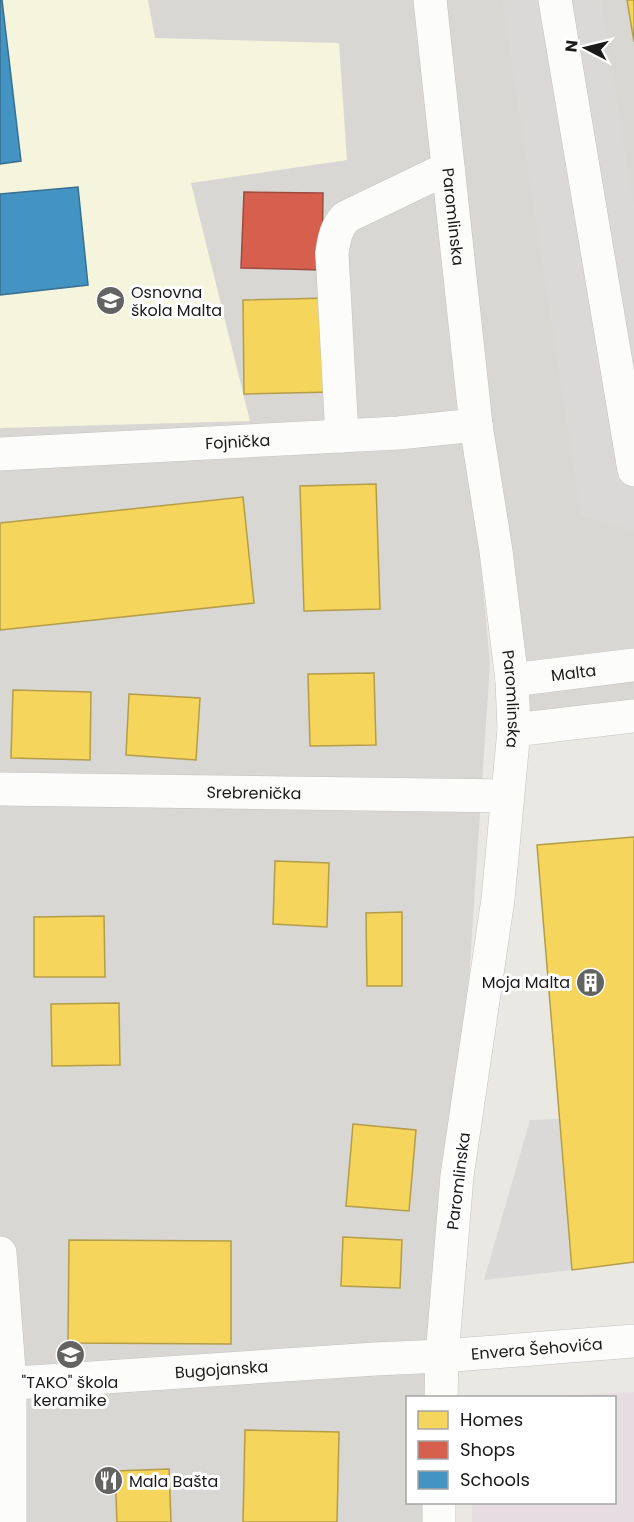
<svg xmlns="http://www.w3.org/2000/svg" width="634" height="1522" font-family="Poppins,sans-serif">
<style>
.residential{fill:#d8d7d4}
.industrial{fill:#e7dce2}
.education{fill:#f4f5dc}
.parking{fill:#dad9d7}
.homes{fill:#f6d55c;stroke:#b49d48;stroke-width:1.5}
.shops{fill:#d6604d;stroke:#9e4b3e;stroke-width:1.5}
.schools{fill:#4393c3;stroke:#376f91;stroke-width:1.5}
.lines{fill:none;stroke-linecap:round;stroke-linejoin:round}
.minor-casing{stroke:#c2c2bf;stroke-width:34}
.minor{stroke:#fcfcfb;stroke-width:33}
.labels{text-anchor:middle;stroke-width:6;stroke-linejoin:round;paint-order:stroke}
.street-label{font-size:16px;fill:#1b1b1b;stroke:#fff}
.poi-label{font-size:16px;fill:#1b1b1b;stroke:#fff;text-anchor:start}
</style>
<rect width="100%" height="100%" fill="#e9e8e3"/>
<!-- residential -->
<path class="residential" d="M0,0h429l61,664 -49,733 -33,1v104l25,1 -1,19h-432z
M443,0h191v713l-112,18z"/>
<!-- industrial -->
<path class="industrial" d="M634,1392v130h-162v-19l142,-1v-104l-76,-1z"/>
<!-- education -->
<path class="education" d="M0,0h148l7,38 184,5 8,117 -156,23 59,238 -250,7z"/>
<!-- parking -->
<path class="parking" d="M502,0h99l33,206v325l-53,-15z
M559,1119l13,151 -88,10 46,-160z"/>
<!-- homes -->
<path class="homes" d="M627,0h7v42z
M329,298l2,94 -87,2 -1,-94z
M376,484l4,125 -76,2 -4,-125z
M243,497l11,106 -254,27v-107z
M374,673l2,72 -66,1 -2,-72z
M13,690l78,2 -1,68 -79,-2z
M129,694l71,4 -4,62 -70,-5z
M634,837v425l-62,8 -35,-425z
M275,861l54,2 -2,64 -54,-3z
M402,912v74h-35l-1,-73z
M104,916l1,61h-71v-60z
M119,1003l1,62 -68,1 -1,-62z
M353,1124l63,6 -7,81 -63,-5z
M343,1237l59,3 -2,48 -59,-2z
M69,1240l162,1v103l-163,-1z
M245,1430l94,2 -2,90h-94z
M169,1469l2,53h-54l-2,-51z"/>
<!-- shops -->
<path class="shops" d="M244,192l79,1 -1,77 -81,-2z"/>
<!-- schools -->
<path class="schools" d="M0,0h2l19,161 -21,3z
M78,187l10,98 -88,10v-101z"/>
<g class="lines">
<defs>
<g id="minor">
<path id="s1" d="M430,0l46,425 20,126 16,129 2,50 -16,169 -41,277 -15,180 -1,42"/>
<path d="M555,0l79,470"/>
<path d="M342,436l-10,-183c2,-13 4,-26 14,-36l102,-49"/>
<path id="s2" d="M0,454l398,-21 78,-8"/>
<path id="s3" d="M512,680l122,-15"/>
<path d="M514,730l120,-14"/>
<path id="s4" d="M0,789l507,7"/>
<path d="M0,1253l10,130v139"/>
<path id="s5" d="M0,1384l375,-25 67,-3 192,-15"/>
<path d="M439,1522v-20"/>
</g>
</defs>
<!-- minor casing -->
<use href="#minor" class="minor-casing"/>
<!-- minor -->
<use href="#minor" class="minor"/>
</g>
<!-- icons -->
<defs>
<symbol id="school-disc" viewBox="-11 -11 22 22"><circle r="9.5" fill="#636361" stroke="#fff"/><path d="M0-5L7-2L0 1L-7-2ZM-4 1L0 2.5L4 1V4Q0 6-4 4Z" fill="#fff"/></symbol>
<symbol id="building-disc" viewBox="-11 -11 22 22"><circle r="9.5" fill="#636361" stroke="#fff"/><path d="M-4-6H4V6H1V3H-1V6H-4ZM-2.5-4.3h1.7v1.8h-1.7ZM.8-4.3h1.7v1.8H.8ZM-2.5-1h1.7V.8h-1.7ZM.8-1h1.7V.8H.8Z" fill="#fff"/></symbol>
<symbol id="restaurant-disc" viewBox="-11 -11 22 22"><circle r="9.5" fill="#636361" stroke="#fff"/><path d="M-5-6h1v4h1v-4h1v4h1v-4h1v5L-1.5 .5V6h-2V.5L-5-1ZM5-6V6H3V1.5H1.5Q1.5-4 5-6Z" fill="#fff"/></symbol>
</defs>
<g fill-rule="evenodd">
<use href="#school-disc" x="94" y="284" width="33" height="33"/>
<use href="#building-disc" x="574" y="966" width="33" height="33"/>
<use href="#school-disc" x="54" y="1338" width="33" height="33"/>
<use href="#restaurant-disc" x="92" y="1464" width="33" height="33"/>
</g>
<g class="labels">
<!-- street labels -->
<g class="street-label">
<text dy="6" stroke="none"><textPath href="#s1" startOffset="218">Paromlinska</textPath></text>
<text dy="6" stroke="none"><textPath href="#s2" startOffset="238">Fojnička</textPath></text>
<text dy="6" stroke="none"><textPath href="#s3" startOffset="62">Malta</textPath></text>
<text dy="6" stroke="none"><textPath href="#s1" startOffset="704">Paromlinska</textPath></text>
<text dy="6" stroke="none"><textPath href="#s4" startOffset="254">Srebrenička</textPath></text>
<text transform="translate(458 1181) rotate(-83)" y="6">Paromlinska</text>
<text dy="6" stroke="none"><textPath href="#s5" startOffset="538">Envera Šehovića</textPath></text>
<text dy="6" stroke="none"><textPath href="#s5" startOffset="222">Bugojanska</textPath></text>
</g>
<!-- poi labels -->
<g class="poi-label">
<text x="131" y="298">Osnovna<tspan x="131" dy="18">škola Malta</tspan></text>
<text x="570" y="988" text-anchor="end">Moja Malta</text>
<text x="70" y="1388" text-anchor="middle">"TAKO" škola<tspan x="70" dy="18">keramike</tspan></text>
<text x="129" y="1487">Mala Bašta</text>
</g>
</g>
<!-- legend -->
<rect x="406" y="1396" width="210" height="108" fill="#ffffff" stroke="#a4a4a4" stroke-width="1.5"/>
<rect x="418" y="1411" width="30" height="18" fill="#f6d55c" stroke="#a4a4a4" stroke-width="1.5"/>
<text x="460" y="1426" font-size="18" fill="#1b1b1b">Homes</text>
<rect x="418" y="1441" width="30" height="18" fill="#d6604d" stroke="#a4a4a4" stroke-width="1.5"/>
<text x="460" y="1456" font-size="18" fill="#1b1b1b">Shops</text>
<rect x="418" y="1471" width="30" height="18" fill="#4393c3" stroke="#a4a4a4" stroke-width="1.5"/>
<text x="460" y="1486" font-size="18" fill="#1b1b1b">Schools</text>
<!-- north arrow -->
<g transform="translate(586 48) rotate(277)" stroke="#ffffff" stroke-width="4.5" paint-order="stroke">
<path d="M0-4.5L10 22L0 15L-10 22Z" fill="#1b1b1b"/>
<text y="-9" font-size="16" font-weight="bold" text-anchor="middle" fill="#1b1b1b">N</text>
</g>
</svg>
